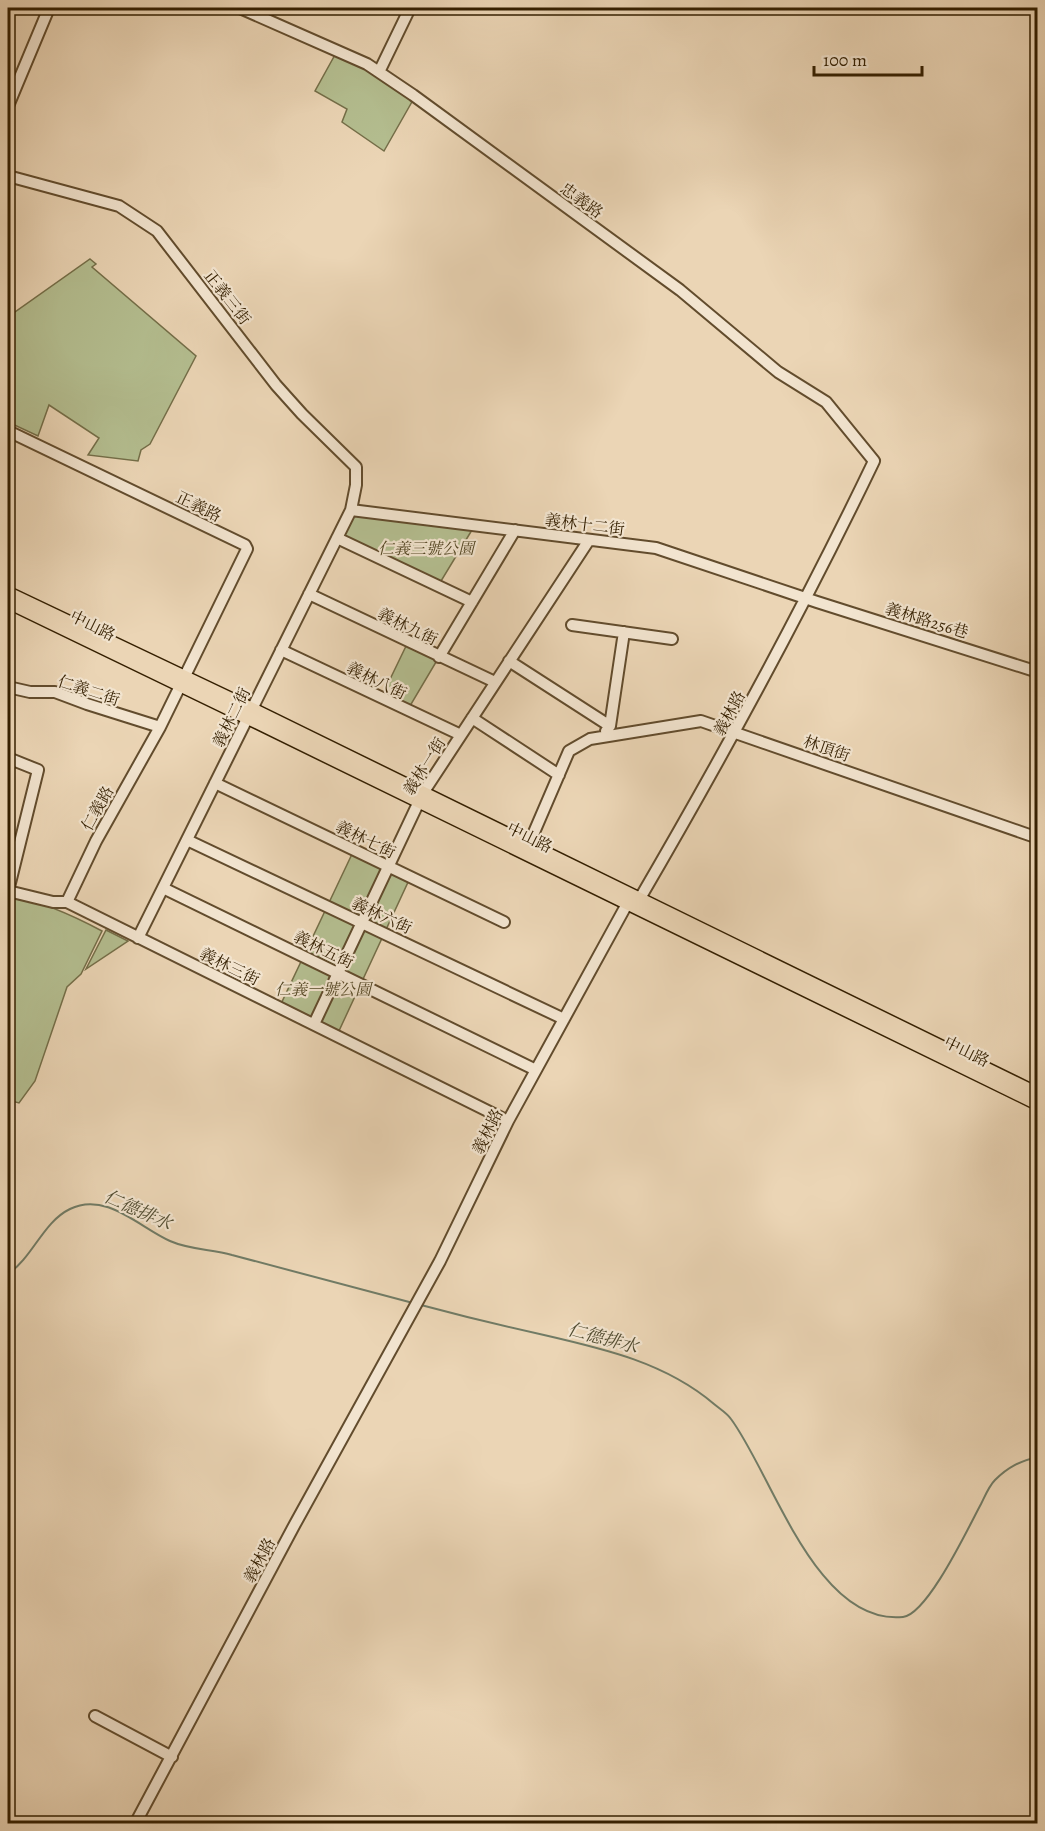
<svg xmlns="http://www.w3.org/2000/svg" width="1045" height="1831" font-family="Alegreya,'Noto Serif TC',serif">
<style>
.green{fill:#b4be90;stroke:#746e48;stroke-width:1.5}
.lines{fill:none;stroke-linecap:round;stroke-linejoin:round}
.stream{stroke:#717b65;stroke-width:2}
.minor-casing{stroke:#624c2d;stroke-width:14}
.major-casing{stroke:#341f00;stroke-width:15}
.minor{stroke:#f2e4cf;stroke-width:10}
.major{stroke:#ebd5b5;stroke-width:12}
.labels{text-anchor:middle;stroke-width:4.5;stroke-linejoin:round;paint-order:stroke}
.street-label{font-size:16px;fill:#341f00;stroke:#f2e4cf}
.park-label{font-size:16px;font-style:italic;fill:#544724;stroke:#f2e4cf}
.water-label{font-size:18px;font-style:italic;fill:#524d32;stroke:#f2e4cf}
</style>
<rect width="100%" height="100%" fill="#ebd5b5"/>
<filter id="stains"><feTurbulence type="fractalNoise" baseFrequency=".00333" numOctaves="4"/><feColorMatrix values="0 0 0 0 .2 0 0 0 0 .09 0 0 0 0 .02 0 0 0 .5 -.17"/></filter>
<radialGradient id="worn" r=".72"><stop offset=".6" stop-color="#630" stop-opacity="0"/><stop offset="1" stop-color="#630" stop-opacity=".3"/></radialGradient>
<!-- green -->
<path class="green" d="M336,53l41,23 36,24 -29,51 -42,-29 5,-13 -32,-18z
M90,259l6,5 -4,3 104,89 -46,88 -9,6 -3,11 -50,-6 11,-17 -50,-33 -11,31 -30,-14v-105z
M351,510l124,15 -37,61 -101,-48z
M408,642l31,15 -32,54 -26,-13z
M353,852l56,28 -71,153 -58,-27z
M8,894c31,7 66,22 94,37l-21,43 -14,13 -32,94 -16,22 -11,-3z
M106,930l22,11 -42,28z"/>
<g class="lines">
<!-- stream -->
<path class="stream" d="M8,1274c25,-17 35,-52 62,-65 36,-18 70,19 100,32 20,9 42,8 62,14 60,16 120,32 181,48
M421,1305c41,11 82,21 123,30 61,14 122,28 170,69 6,5 13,9 17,15 41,55 85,207 172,198 25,-3 66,-91 78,-113 4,-8 8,-18 14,-24 13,-13 25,-19 43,-23"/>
<defs>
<path id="minor" d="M379,72l31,-64
M8,106l41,-98
M8,176l111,30 38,25 119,154 26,29 54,53v18l-5,25 -213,428
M8,431l237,114 2,4 -87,178 -64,114 -29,61h-14l-45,-11
M351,510l305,38 161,54 221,70
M337,538l135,64
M309,594l186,88
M572,625l100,14
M281,650l180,85
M439,657l76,-127
M509,661l101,65
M8,687l22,5h25l32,12 73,23
M472,718l87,57
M606,731l4,-5 14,-94
M8,758l30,12 -30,121
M215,783l289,139
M187,840l377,179
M526,851l43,-100 21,-12 111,-18 337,117
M163,888l373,182
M67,902l441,219
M314,1024l109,-231 166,-253
M95,1716l77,41
M135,1824l160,-300 145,-263 68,-140 119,-217 12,-4c84,-144 163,-289 235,-439l-48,-59 -48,-30 -98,-82 -267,-195 -46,-31 -127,-56"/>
<path id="major" d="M8,593l244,116 786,385
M8,602l240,116 790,386"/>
</defs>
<!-- minor casing -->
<use href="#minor" class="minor-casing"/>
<!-- major casing -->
<use href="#major" class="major-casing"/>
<!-- minor -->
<use href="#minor" class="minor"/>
<!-- major -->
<use href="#major" class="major"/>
</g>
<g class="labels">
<!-- street labels -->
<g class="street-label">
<text transform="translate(582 200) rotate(36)" y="6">忠義路</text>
<text transform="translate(228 297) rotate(52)" y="6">正義三街</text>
<text transform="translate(199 506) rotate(26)" y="6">正義路</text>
<text transform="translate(585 524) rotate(7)" y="6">義林十二街</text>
<text transform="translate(927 620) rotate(17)" y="6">義林路256巷</text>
<text transform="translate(93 625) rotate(26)" y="6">中山路</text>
<text transform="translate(408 626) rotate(26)" y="6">義林九街</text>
<text transform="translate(377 680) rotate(26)" y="6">義林八街</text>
<text transform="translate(89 690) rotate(18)" y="6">仁義二街</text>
<text transform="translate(729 713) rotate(-62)" y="6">義林路</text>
<text transform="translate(231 717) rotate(-64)" y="6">義林二街</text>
<text transform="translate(827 748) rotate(19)" y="6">林頂街</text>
<text transform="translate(424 766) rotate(-58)" y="6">義林一街</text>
<text transform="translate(97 808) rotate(-61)" y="6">仁義路</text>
<text transform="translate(530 837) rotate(26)" y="6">中山路</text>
<text transform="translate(366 839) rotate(26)" y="6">義林七街</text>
<text transform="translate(382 915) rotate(25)" y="6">義林六街</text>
<text transform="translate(324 949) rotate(26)" y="6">義林五街</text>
<text transform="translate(230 966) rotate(26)" y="6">義林三街</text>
<text transform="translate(967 1051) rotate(26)" y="6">中山路</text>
<text transform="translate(487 1131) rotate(-64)" y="6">義林路</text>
<text transform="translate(259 1560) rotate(-62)" y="6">義林路</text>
</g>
<!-- park labels -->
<g class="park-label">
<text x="426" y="554">仁義三號公園</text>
<text x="323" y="995">仁義一號公園</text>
</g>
<!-- water labels -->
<g class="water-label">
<text transform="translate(138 1210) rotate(24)" y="6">仁德排水</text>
<text transform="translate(603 1338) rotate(15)" y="6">仁德排水</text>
</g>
</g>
<!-- margin -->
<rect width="1045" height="1831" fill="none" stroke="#ebd5b5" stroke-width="30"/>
<rect x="9" y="9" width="1027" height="1813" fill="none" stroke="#341f00" stroke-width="3"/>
<rect x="15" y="15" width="1015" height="1801" fill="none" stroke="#341f00" stroke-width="1.5"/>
<!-- scale -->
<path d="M814 66v9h108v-9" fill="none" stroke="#341f00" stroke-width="3"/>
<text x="823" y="66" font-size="18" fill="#341f00" stroke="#f2e4cf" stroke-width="4.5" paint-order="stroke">100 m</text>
<rect width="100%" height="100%" filter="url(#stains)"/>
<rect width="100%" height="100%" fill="url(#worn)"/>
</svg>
